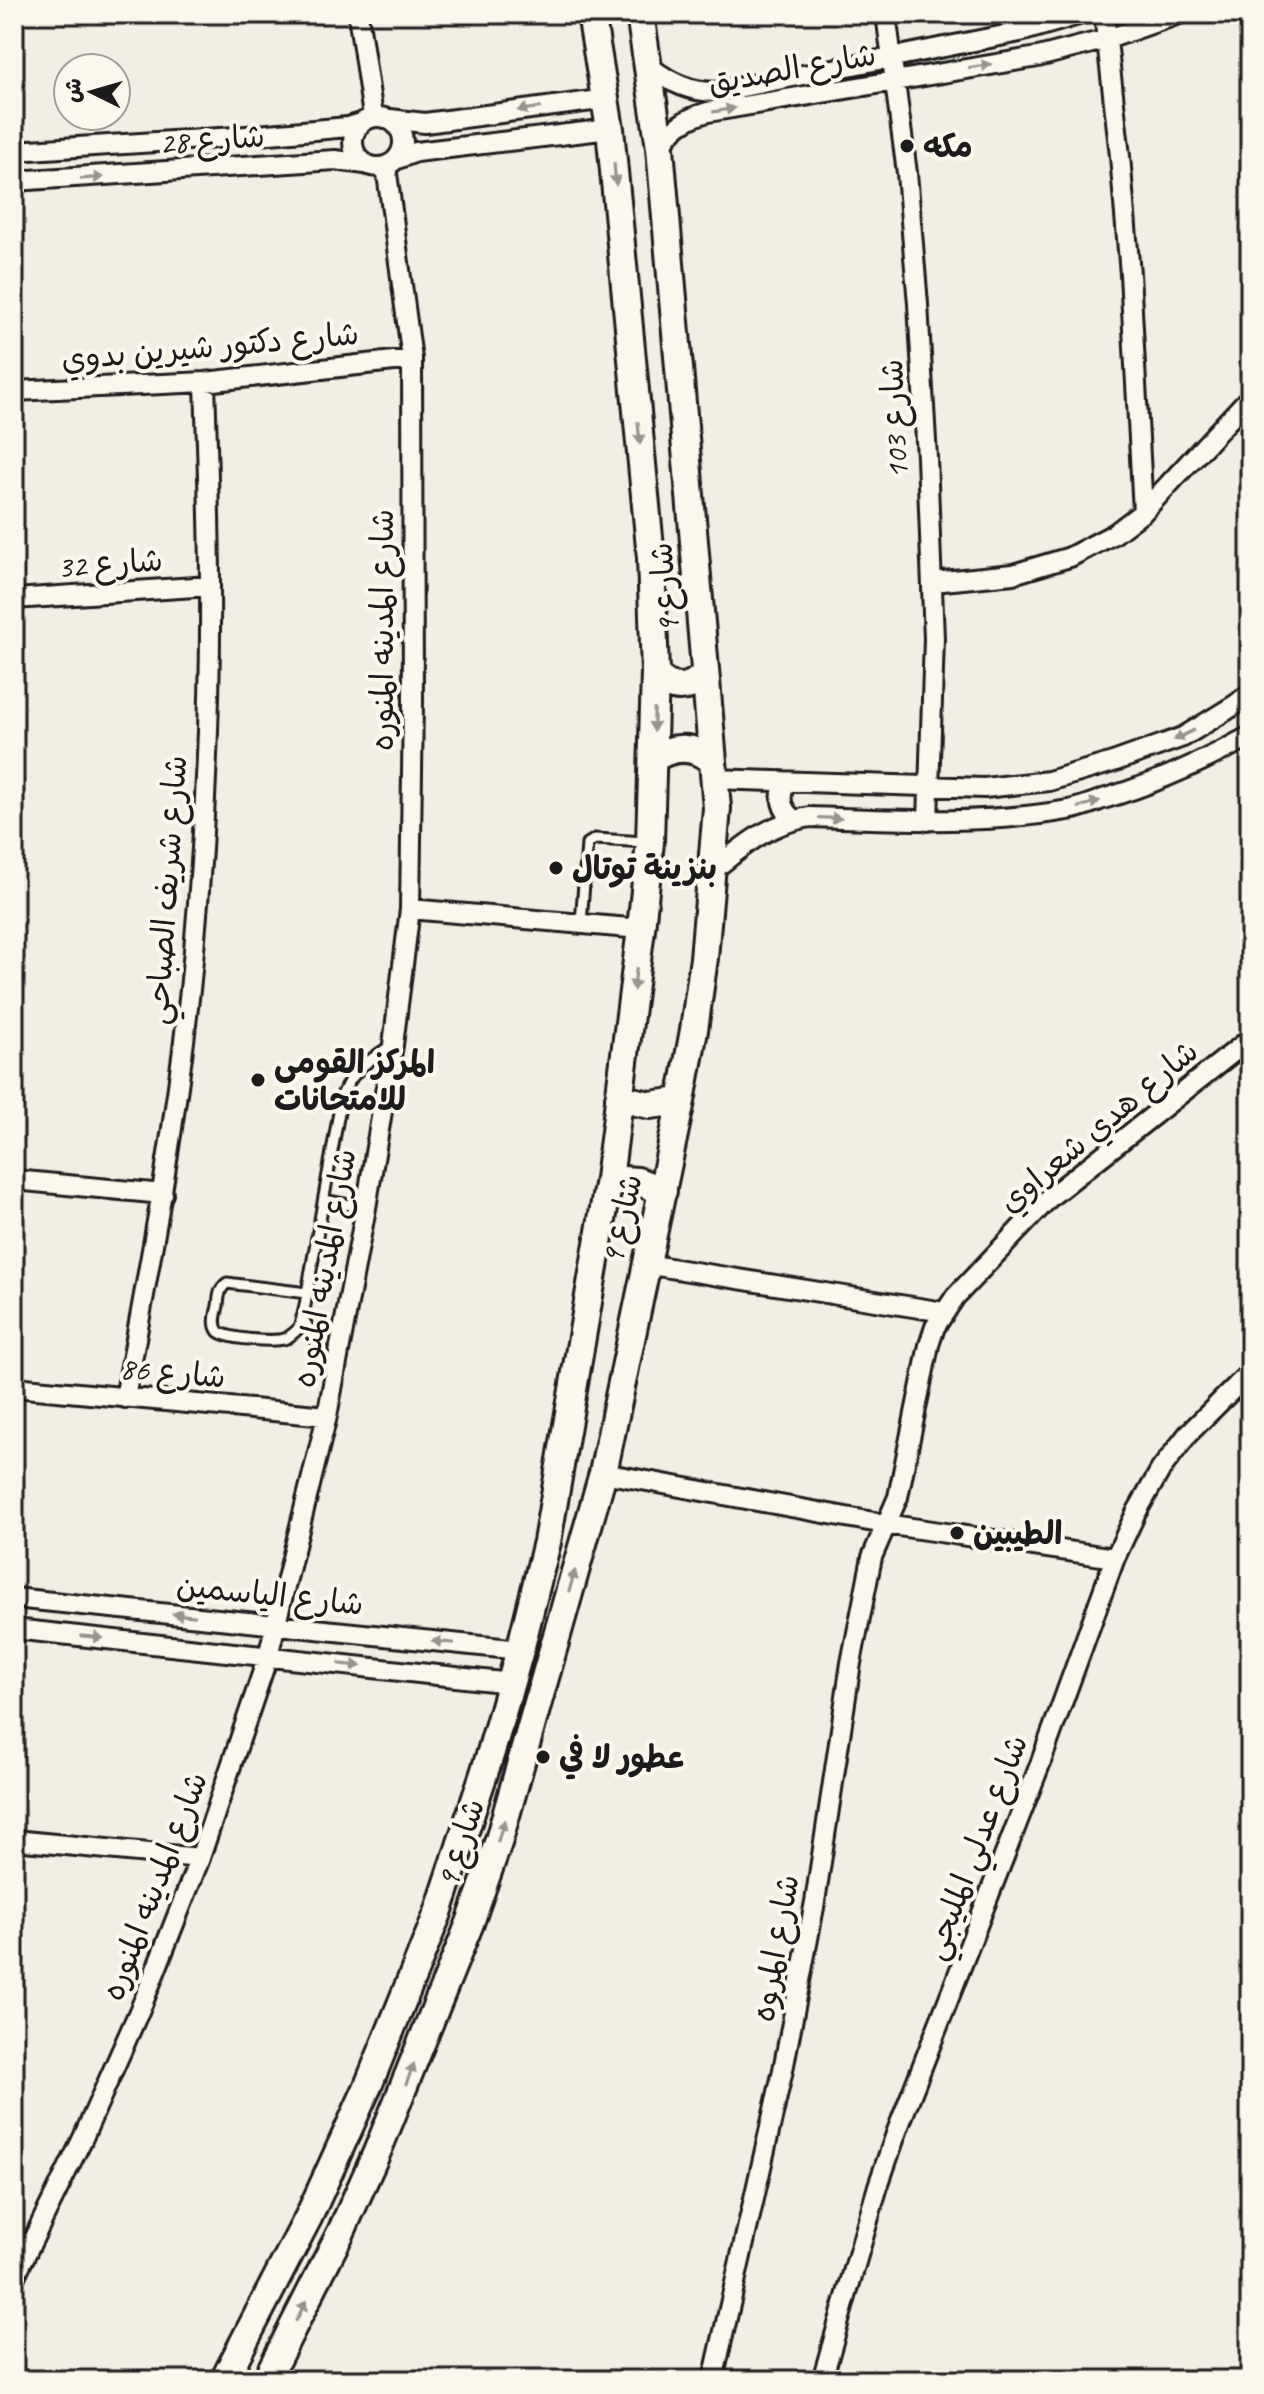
<svg xmlns="http://www.w3.org/2000/svg" width="1264" height="2394" font-family="Caveat,'Playpen Sans Arabic',sans-serif">
<style>
.lines{fill:none;stroke-linecap:round;stroke-linejoin:round}
.lane-casing{stroke:#1c1c1c;stroke-width:15}
.street-casing{stroke:#1c1c1c;stroke-width:24}
.secondary-casing{stroke:#1c1c1c;stroke-width:32}
.lane{stroke:#fbf7ec;stroke-width:9}
.street{stroke:#fbf7ec;stroke-width:18}
.secondary{stroke:#fbf7ec;stroke-width:26}
.oneway{fill:#97948e}
.poi-dot{fill:#1c1c1c;stroke:#fbf7ec;stroke-width:3}
.labels{text-anchor:middle;stroke-width:8;stroke-linejoin:round;paint-order:stroke}
.street-label{font-size:32px;fill:#1c1c1c;stroke:#fbf7ec}
.poi-label{font-size:32px;font-weight:bold;fill:#1c1c1c;stroke:#fbf7ec;text-anchor:start}
</style>
<rect width="100%" height="100%" fill="#f2eee4"/>
<filter id="ink" filterUnits="userSpaceOnUse"><feTurbulence type="fractalNoise" baseFrequency=".0125" numOctaves="2"/><feDisplacementMap in="SourceGraphic" scale="16" xChannelSelector="R" yChannelSelector="G"/><feConvolveMatrix kernelMatrix="1 2 1 2 8 2 1 2 1" color-interpolation-filters="sRGB"/></filter>
<g filter="url(#ink)">
<g class="lines">
<defs>
<path id="lane" d="M581,923l6,-79 8,-5 51,3
M324,1200l42,8
M307,1293l-80,-10c-8,6 -8,13 -9,23 -2,8 -5,18 0,25 7,8 58,12 69,7 3,-2 7,-5 10,-8 7,-10 8,-26 10,-37l35,-198c12,-27 27,-34 50,-50
M302,1317l30,53"/>
<path id="street" d="M358,14l15,102
M886,14l21,159 11,131 9,154 7,181 -6,182
M1104,14l16,142 10,118 13,238
M650,67c21,16 40,25 67,25l303,-60 62,-18
M353 142a25 25 0 1 1 50 0a25 25 0 1 1-50 0Z
M390,119l35,4 182,-24
M660,148c11,-20 26,-30 48,-36l330,-55 70,-18 71,-25
M14,151l221,-14 113,-10 13,-4
M397,159l19,-7 194,-23
M14,181l321,-21 30,4
M14,391l191,-9 207,-23
M933,582l80,-8 57,-17 44,-23 29,-22 107,-115
M14,599l196,-13
M714,779l270,9 65,-7 64,-19 70,-25 52,-32 15,-12
M786,782c-8,14 -5,29 9,38
M712,871c33,-26 55,-47 98,-54 86,3 172,8 258,-7 12,-2 24,-7 35,-11 52,-15 100,-37 147,-63
M410,909l231,20
M14,1180l149,14
M645,1264l299,48
M14,1387l313,29
M125,1398c28,-149 55,-297 69,-448 11,-121 17,-242 16,-363 0,-68 -3,-137 -5,-205
M603,1473l282,51 230,34
M14,1598l506,52
M14,1629l497,54
M14,1840l186,18
M14,2278l68,-138 62,-140 56,-142 68,-202 59,-240 39,-208 27,-163 17,-136 3,-206 -1,-344 -26,-193
M713,2380l70,-310 32,-168 36,-239 21,-106 26,-60 31,-152 6,-18 20,-30 95,-100 200,-158
M822,2380l56,-194 19,-55 142,-364 76,-209 21,-45 25,-44 27,-35 62,-62"/>
<path id="secondary" d="M655,673c15,19 36,18 50,0
M653,759c20,-14 41,-14 60,2
M619,1098l31,7 31,-4
M609,1179l28,2 26,10
M224,2380l85,-164 59,-130 70,-173 53,-161 29,-102 27,-108 62,-363 32,-250 9,-87 5,-169 -4,-115 -41,-429 -19,-115
M266,2380l75,-148 36,-80 93,-229 29,-83 104,-367 78,-372 13,-71 10,-72 13,-150 -57,-660 -20,-134"/>
</defs>
<!-- lane casing -->
<use href="#lane" class="lane-casing"/>
<!-- street casing -->
<use href="#street" class="street-casing"/>
<!-- secondary casing -->
<use href="#secondary" class="secondary-casing"/>
<!-- lane -->
<use href="#lane" class="lane"/>
<!-- street -->
<use href="#street" class="street"/>
<!-- secondary -->
<use href="#secondary" class="secondary"/>
</g>
<!-- one-way arrows -->
<defs><path id="oneway-solid" d="M-6-.8H1V-3.2L6.5 0L1 3.2V.8H-6Z" transform="scale(2)"/></defs>
<g class="oneway">
<use href="#oneway-solid" transform="translate(980 66) rotate(-9)"/>
<use href="#oneway-solid" transform="translate(529 109) rotate(172)"/>
<use href="#oneway-solid" transform="translate(724 110) rotate(-10)"/>
<use href="#oneway-solid" transform="translate(615 174) rotate(85)"/>
<use href="#oneway-solid" transform="translate(92 178) rotate(-4)"/>
<use href="#oneway-solid" transform="translate(639 433) rotate(85)"/>
<use href="#oneway-solid" transform="translate(654 720) rotate(91)"/>
<use href="#oneway-solid" transform="translate(1184 735) rotate(153)"/>
<use href="#oneway-solid" transform="translate(1089 804) rotate(-17)"/>
<use href="#oneway-solid" transform="translate(830 818) rotate(2)"/>
<use href="#oneway-solid" transform="translate(635 979) rotate(97)"/>
<use href="#oneway-solid" transform="translate(572 1581) rotate(-74)"/>
<use href="#oneway-solid" transform="translate(184 1615) rotate(-174)"/>
<use href="#oneway-solid" transform="translate(92 1637) rotate(6)"/>
<use href="#oneway-solid" transform="translate(443 1642) rotate(-174)"/>
<use href="#oneway-solid" transform="translate(350 1665) rotate(6)"/>
<use href="#oneway-solid" transform="translate(501 1831) rotate(-73)"/>
<use href="#oneway-solid" transform="translate(410 2074) rotate(-69)"/>
<use href="#oneway-solid" transform="translate(301 2311) rotate(-63)"/>
</g>
</g>
<!-- markers -->
<g class="poi-dot">
<circle cx="907" cy="146" r="8"/>
<circle cx="556" cy="868" r="8"/>
<circle cx="258" cy="1080" r="8"/>
<circle cx="957" cy="1533" r="8"/>
<circle cx="543" cy="1757" r="8"/>
</g>
<g class="labels">
<!-- street labels -->
<g class="street-label">
<text transform="translate(792 68) rotate(-10)" y="11">شارع الصديق</text>
<text transform="translate(212 139) rotate(-4)" y="11">شارع 28</text>
<text transform="translate(210 346) rotate(-5)" y="11">شارع دكتور شيرين بدوي</text>
<text transform="translate(894 419) rotate(-93)" y="11">شارع 103</text>
<text transform="translate(110 563) rotate(-4)" y="11">شارع 32</text>
<text transform="translate(664 588) rotate(-95)" y="11">شارع 9</text>
<text transform="translate(382 630) rotate(-90)" y="11">شارع المدينه المنوره</text>
<text transform="translate(166 890) rotate(-86)" y="11">شارع شريف الصباحي</text>
<text transform="translate(1098 1126) rotate(-40)" y="11">شارع هدي شعراوي</text>
<text transform="translate(621 1219) rotate(-77)" y="11">شارع 9</text>
<text transform="translate(324 1268) rotate(-80)" y="11">شارع المدينه المنوره</text>
<text transform="translate(173 1372) rotate(5)" y="11">شارع 86</text>
<text transform="translate(270 1594) rotate(6)" y="11">شارع الياسمين</text>
<text transform="translate(460 1843) rotate(-72)" y="11">شارع 9</text>
<text transform="translate(975 1847) rotate(-69)" y="11">شارع عدلي المليجي</text>
<text transform="translate(154 1886) rotate(-69)" y="11">شارع المدينه المنوره</text>
<text transform="translate(775 1948) rotate(-80)" y="11">شارع المروه</text>
</g>
<!-- poi labels -->
<g class="poi-label">
<text x="923" y="157">مكه</text>
<text x="572" y="879">بنزينة توتال</text>
<text x="274" y="1073">المركز القومى<tspan x="274" dy="37">للامتحانات</tspan></text>
<text x="973" y="1544">الطيبين</text>
<text x="559" y="1768">عطور لا في</text>
</g>
</g>
<!-- margin -->
<rect width="1264" height="2394" fill="none" stroke="#fbf7ec" stroke-width="48"/>
<rect x="24" y="24" width="1216" height="2346" fill="none" stroke="#1c1c1c" stroke-width="3" filter="url(#ink)"/>
<!-- north arrow -->
<g transform="translate(92 92) rotate(275)"><circle r="38" fill="#fbf7ec" stroke="#a29f99" stroke-width="2"/>
<path d="M0-6L14 30L0 20L-14 30Z" fill="#1c1c1c"/>
<text y="-12" font-size="22" font-weight="bold" text-anchor="middle" fill="#1c1c1c">ش</text>
</g>
</svg>
